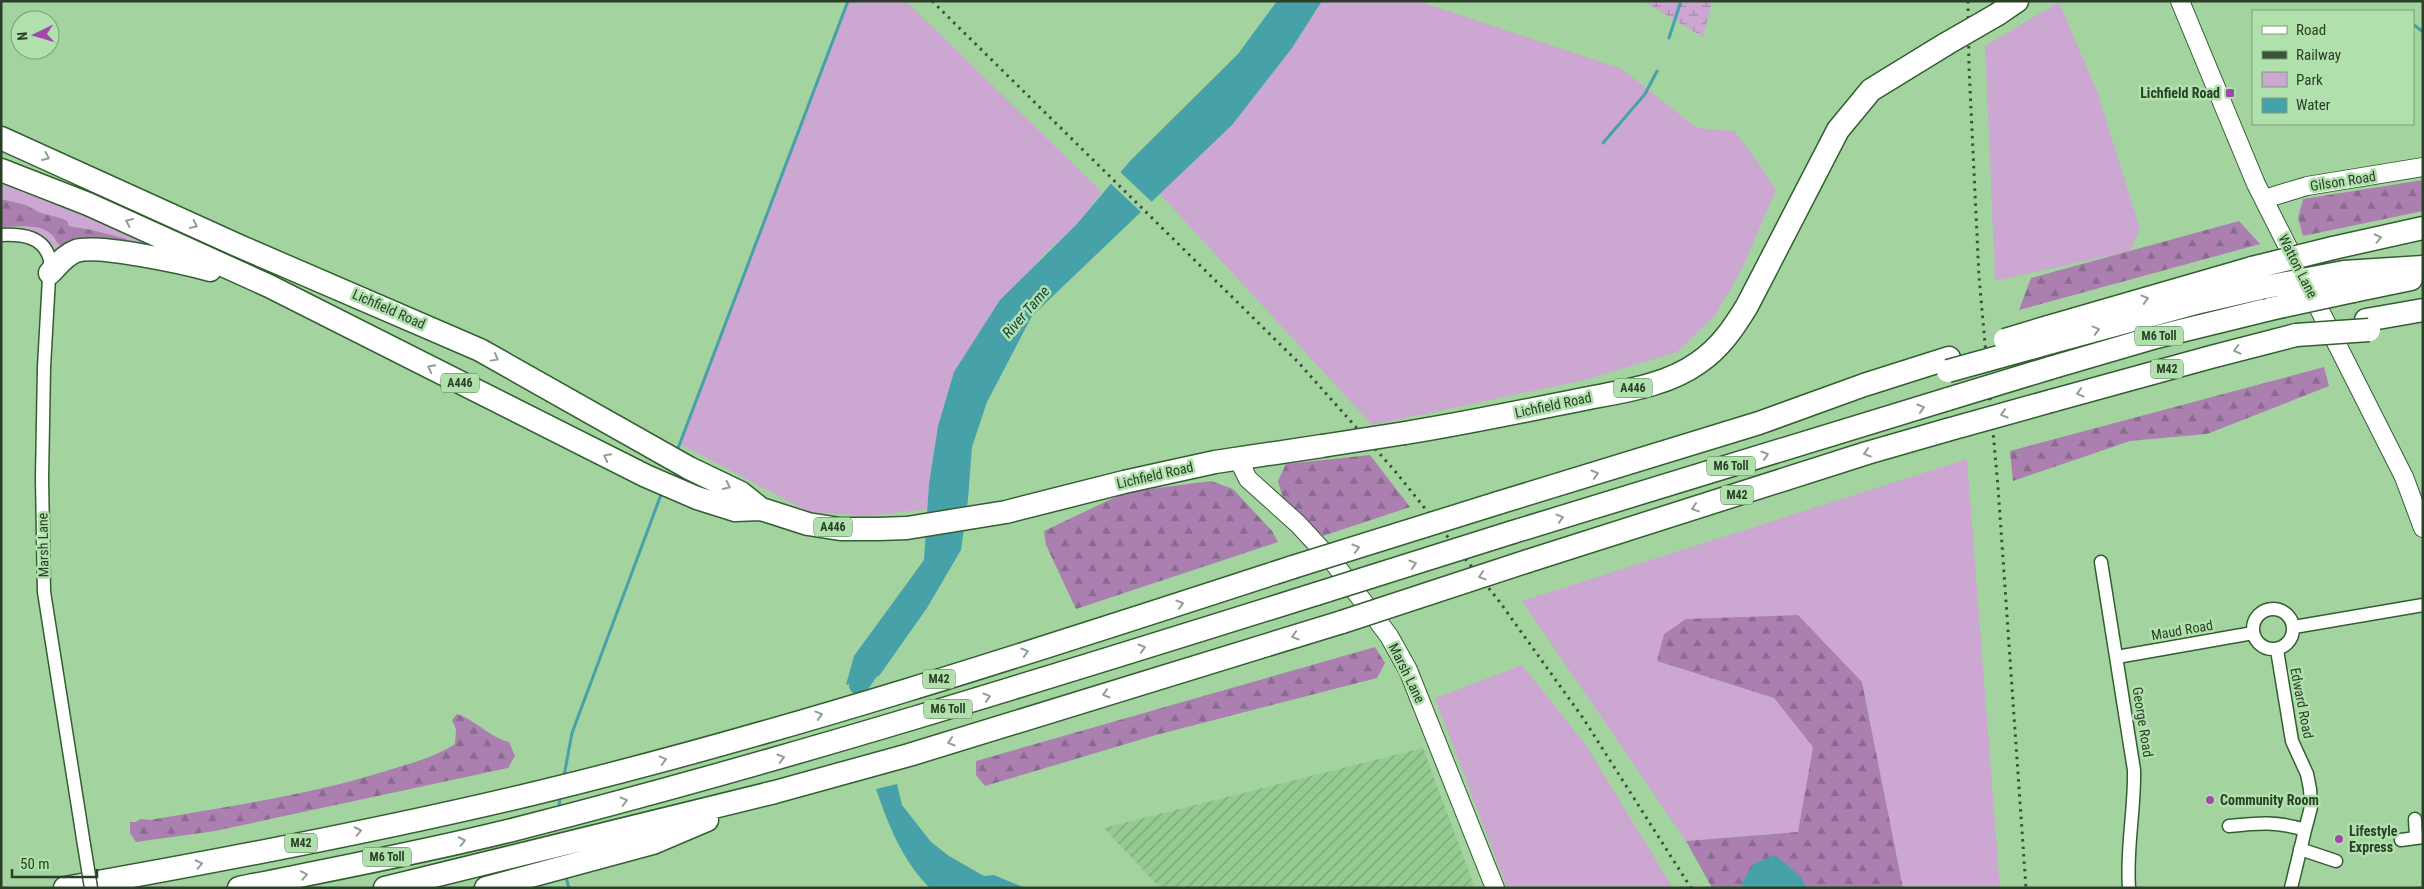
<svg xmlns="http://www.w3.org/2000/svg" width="2424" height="889" font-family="'Roboto Condensed',sans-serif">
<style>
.industrial{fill:url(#industrial-furrows)}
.green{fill:#cca7d1}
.forest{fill:url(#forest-firs)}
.wetland{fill:url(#wetland-marsh)}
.water{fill:#46a1a8}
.pier{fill:#a3d49f}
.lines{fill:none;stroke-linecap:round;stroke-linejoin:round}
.stream{stroke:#46a1a8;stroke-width:3}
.river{stroke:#46a1a8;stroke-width:20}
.street-casing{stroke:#325f30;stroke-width:15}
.secondary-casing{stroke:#325f30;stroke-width:20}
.highway-casing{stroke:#325f30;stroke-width:25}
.street{stroke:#fff;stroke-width:12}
.secondary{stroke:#fff;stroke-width:18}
.highway{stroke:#fff;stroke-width:22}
.rail{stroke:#3b5439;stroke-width:3;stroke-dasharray:2.5 5;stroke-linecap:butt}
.street-bridge-casing{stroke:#325f30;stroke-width:15;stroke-linecap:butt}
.highway-bridge-casing{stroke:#325f30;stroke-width:25;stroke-linecap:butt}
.street-bridge{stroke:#fff;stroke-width:12}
.highway-bridge{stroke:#fff;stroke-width:22}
.oneway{stroke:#949e94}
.poi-dot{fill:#a346af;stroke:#b0e1ac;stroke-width:2}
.labels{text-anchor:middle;stroke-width:5;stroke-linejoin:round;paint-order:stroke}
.shield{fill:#b0e1ac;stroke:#526f50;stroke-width:1}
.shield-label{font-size:12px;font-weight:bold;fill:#2a3e28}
.poi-label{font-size:14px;font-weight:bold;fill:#2a3e28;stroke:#b0e1ac;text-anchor:start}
.street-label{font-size:14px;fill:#2a3e28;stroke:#b0e1ac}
.water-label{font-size:15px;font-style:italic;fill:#123d40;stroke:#b0e1ac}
</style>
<defs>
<pattern id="industrial-furrows" width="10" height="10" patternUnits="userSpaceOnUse" patternTransform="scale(1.25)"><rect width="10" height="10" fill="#94cb90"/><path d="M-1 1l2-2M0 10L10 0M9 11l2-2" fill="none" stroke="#79a676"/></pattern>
<pattern id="forest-firs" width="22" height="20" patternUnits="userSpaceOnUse" patternTransform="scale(1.25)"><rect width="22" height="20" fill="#ab80b1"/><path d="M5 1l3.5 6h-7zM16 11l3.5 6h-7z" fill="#8b6a90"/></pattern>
<pattern id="wetland-marsh" width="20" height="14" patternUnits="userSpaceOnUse" patternTransform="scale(1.25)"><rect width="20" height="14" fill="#cca7d1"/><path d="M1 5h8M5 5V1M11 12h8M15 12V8" fill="none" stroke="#a689aa"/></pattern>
</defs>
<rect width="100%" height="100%" fill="#a3d49f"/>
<!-- industrial -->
<path class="industrial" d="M1423,748l52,140h-315l-56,-60z"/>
<!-- green -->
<path class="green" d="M848,1h58l196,191 -26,33 -32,29 -90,118 -16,54 -9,58 -1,25 -60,7 -59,-4 -129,-68z
M1322,1h96l204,68 75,59 37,3 22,28 20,31 -35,81 -27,46 -37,35 -92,28 -213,45 -212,-231 72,-69 60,-77z
M2059,2l39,92 42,135 -10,22 -135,30 -10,-235z
M1,179l190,79 -100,-16 35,-3 -34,-9 -23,-4 -8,-8 -20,-5 -15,-8 -25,-6z
M33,226l12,4 9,6 1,6 5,3 25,-3 -28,16c-5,-22 -20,-25 -39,-31z
M1967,459l33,429h-97l-41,-206 -205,-21 117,37 39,49 -14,85 -113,9 -164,-240z
M1522,665l63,79 88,144h-166l-72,-190z"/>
<!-- forest -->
<path class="forest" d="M2423,180v31l-120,25 -5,-18 5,-19z
M1,199l25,6 15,8 20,5 6,3 2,5 23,4 35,9 -4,4 -38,-1 -25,3c-5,-3 -4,-6 -7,-9 -12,-14 -36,-9 -52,-9z
M2239,221l21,23 -241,66 12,-32z
M2324,367l5,19 -122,48 -77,7 -117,40 -3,-30z
M1370,455l40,52 -87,29 -40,-37 -5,-18 8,-17z
M1211,481l22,8 39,42 6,11 -202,67 -30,-64 -2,-14 82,-39z
M1798,615l64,67 41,206h-191l-26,-47 112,-9 15,-85 -39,-49 -117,-37 7,-27 22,-15z
M1375,647l10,16 -8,15 -221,57 -171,51 -9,-11v-14z
M457,714c19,6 32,23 52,28l6,14 -7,12 -293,63 -79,11 -6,-9v-11h6l4,-3 10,1c79,-14 161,-25 239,-50 23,-7 46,-13 66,-26l1,-15 -4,-9z"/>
<!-- wetland -->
<path class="wetland" d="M1641,1h71l-9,36 -58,-35z"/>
<!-- water -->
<path class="water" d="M1277,1h45l-30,47 -60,77 -200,191 -45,86 -15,45 -4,52 -7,51 -34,58 -48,68 -33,9 8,-29 70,-96 5,-76 9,-58 16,-54 46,-72 76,-75 54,-64 108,-107z
M897,784l5,21 29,37 18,14 35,20 10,-1 29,12 23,1h-116c-27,-26 -42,-64 -54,-99z
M1775,855l26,22 5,11h-59l-6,-4 13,-20z"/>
<!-- pier -->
<path class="pier" d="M1118,170l35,33 -11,10 -34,-32z"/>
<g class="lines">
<!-- stream -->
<path class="stream" d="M2413,24l10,8
M1669,38l11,-34
M1603,143l42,-49 12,-23
M677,451l171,-450
M564,776l8,-43 90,-241
M559,808l1,-13
M565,874l4,14"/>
<!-- river -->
<path class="river" d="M859,685l18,-27"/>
<defs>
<path id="street" d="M1,235c21,-1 43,1 49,25l-6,107 -2,111 2,114 40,253
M2101,562l33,208c1,39 -8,78 -5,118
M2253 629a20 20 0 1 1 40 0a20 20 0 1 1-40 0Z
M2294,627l129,-22
M2117,657l136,-24
M2415,819l1,18
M2229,826c29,-3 48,-5 76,4l6,-23 -1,-18 -3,-15 -15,-33 -15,-91
M2401,840l22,-3
M2300,849l36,12
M2291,888l14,-58"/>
<path id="secondary" d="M2180,1l76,183 148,293 19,51
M2264,199l43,-13 116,-19
M1238,459l10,20 50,45 36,39 55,73 19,34 87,218"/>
<path id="highway" d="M1998,14l19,-13
M1,138l238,108 241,104 209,118 52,25 20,16
M1,170l87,34 181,82 377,190 51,22 38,12 26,-1 47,15 32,5h38l29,-1 99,-16 118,-30 91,-20 107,-16
M2333,248l90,-20
M2344,272l79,-5
M50,273c8,-8 15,-18 26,-22 22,-7 109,12 134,19
M2353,291l58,-12
M2366,320l57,-10
M2048,327l204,-59
M2049,343l151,-41 61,-14
M2050,368l106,-31 114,-28
M2051,401l160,-44 85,-22
M1405,433c57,-9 113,-21 169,-32 41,-9 89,-13 124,-38 22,-15 35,-34 49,-57l91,-176 33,-40 75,-46
M1498,503l261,-80 105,-38 85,-27
M1513,532l435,-133
M1528,561l339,-108 80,-23
M65,888c159,-28 318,-58 475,-96 254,-62 504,-144 753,-225
M239,888c89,-18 180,-35 269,-57 272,-69 540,-153 808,-237
M385,888l390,-96 134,-37 433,-133
M486,888l167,-45 54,-23"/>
</defs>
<!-- street casing -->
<use href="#street" class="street-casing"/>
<!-- secondary casing -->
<use href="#secondary" class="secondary-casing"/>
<!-- highway casing -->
<use href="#highway" class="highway-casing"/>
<!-- street -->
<use href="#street" class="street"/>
<!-- secondary -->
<use href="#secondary" class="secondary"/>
<!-- highway -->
<use href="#highway" class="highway"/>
<!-- rail -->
<path class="rail" d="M932,1l366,361 97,109 104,130 84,117 108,170
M1968,1l1,66 10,210 19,210 28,401"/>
<defs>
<path id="street-bridge" d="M84,845l7,43"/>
<path id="highway-bridge" d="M1946,44l52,-30
M2252,268l81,-20
M2261,288l83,-16
M2270,309l83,-18
M2296,335l73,-5
M2005,340l43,-13
M1948,371l101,-28
M1948,399l102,-31
M1947,430l104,-29
M1322,446l83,-13
M1293,567l205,-64
M1316,594l197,-62
M1342,622l186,-61"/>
</defs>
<!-- street-bridge casing -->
<use href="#street-bridge" class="street-bridge-casing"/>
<!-- highway-bridge casing -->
<use href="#highway-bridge" class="highway-bridge-casing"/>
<!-- street-bridge -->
<use href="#street-bridge" class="street-bridge"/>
<!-- highway-bridge -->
<use href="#highway-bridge" class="highway-bridge"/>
</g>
<!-- one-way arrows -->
<defs><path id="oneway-chevron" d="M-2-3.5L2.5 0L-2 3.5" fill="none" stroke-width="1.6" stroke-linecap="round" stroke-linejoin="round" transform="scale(1.25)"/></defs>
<g class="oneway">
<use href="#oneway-chevron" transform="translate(46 157) rotate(24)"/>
<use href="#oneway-chevron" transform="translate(129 222) rotate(-156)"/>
<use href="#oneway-chevron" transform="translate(194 225) rotate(25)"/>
<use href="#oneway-chevron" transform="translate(2378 238) rotate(-12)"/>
<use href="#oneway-chevron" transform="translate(2145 299) rotate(-16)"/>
<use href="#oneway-chevron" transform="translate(2096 330) rotate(-15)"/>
<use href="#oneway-chevron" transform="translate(2237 350) rotate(166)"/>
<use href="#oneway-chevron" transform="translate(495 358) rotate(29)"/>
<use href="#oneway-chevron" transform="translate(431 368) rotate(-153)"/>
<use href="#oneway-chevron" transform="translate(2080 393) rotate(164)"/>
<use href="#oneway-chevron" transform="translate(1921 408) rotate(-17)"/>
<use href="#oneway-chevron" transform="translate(2004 414) rotate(164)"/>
<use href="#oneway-chevron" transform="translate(1867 453) rotate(163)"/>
<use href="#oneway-chevron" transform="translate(1765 455) rotate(-17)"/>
<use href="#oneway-chevron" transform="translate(607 457) rotate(-153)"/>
<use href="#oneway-chevron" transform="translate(1595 474) rotate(-17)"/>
<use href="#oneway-chevron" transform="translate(727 486) rotate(25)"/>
<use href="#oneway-chevron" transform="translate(1695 508) rotate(162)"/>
<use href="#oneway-chevron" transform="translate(1560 518) rotate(-17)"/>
<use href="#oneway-chevron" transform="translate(1356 548) rotate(-17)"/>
<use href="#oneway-chevron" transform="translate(1413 564) rotate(-17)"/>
<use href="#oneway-chevron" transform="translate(1482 576) rotate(162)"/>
<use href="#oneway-chevron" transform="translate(1180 604) rotate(-17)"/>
<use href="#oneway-chevron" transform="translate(1295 636) rotate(163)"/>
<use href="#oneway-chevron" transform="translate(1142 648) rotate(-17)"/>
<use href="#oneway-chevron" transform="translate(1025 652) rotate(-17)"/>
<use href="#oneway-chevron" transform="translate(1106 694) rotate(163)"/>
<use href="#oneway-chevron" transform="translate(987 697) rotate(-17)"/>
<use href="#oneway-chevron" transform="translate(819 715) rotate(-16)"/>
<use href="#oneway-chevron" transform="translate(951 742) rotate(163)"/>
<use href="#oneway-chevron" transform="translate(781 758) rotate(-16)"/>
<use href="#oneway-chevron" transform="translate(663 760) rotate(-15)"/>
<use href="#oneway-chevron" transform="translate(624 801) rotate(-14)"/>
<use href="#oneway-chevron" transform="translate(358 831) rotate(-12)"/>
<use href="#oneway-chevron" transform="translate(462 841) rotate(-12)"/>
<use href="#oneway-chevron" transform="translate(199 864) rotate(-12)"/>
<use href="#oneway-chevron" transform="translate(304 875) rotate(-11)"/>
</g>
<!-- markers -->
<g class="poi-dot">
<rect x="2225" y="88" width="10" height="10" rx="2.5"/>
<circle cx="2210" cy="800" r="5"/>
<circle cx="2339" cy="839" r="5"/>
</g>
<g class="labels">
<!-- shield labels -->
<g class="shield">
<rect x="2135" y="326.5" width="48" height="19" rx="4"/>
<rect x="2151" y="359.5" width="32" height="19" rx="4"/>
<rect x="441" y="373.5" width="38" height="19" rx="4"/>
<rect x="1614" y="378.5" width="38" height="19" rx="4"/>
<rect x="1707" y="456.5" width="48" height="19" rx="4"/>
<rect x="1721" y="485.5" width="32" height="19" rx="4"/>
<rect x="814" y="517.5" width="38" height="19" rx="4"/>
<rect x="923" y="669.5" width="32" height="19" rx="4"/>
<rect x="924" y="699.5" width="48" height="19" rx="4"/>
<rect x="285" y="833.5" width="32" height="19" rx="4"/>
<rect x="363" y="847.5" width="48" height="19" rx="4"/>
</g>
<g class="shield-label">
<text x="2159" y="340">M6 Toll</text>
<text x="2167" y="373">M42</text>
<text x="460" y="387">A446</text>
<text x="1633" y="392">A446</text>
<text x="1731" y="470">M6 Toll</text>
<text x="1737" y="499">M42</text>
<text x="833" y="531">A446</text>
<text x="939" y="683">M42</text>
<text x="948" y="713">M6 Toll</text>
<text x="301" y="847">M42</text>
<text x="387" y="861">M6 Toll</text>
</g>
<!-- poi labels -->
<g class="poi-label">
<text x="2220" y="98" text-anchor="end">Lichfield Road</text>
<text x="2220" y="805">Community Room</text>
<text x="2349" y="836">Lifestyle<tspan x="2349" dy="16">Express</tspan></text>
</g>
<!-- street labels -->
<g class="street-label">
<text transform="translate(2343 181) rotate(-9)" y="5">Gilson Road</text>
<text transform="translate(2298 266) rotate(63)" y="5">Watton Lane</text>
<text transform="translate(389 309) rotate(24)" y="5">Lichfield Road</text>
<text transform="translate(1553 405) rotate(-12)" y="5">Lichfield Road</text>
<text transform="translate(1155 475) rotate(-13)" y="5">Lichfield Road</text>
<text transform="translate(43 545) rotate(-91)" y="5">Marsh Lane</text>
<text transform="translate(2182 630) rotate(-10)" y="5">Maud Road</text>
<text transform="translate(1407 673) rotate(64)" y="5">Marsh Lane</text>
<text transform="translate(2302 703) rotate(79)" y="5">Edward Road</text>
<text transform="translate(2143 722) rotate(81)" y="5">George Road</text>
</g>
<!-- water labels -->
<g class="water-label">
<text transform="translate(1026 312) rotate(-49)" y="5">River Tame</text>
</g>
</g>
<!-- border -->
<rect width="2424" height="889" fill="none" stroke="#2a3e28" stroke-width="5"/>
<!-- legend -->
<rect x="2252" y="10" width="162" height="115" fill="#b0e1ac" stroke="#7aa077"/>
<rect x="2262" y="26" width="25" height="8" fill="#ffffff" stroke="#7aa077"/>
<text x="2296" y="35" font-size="15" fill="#2a3e28">Road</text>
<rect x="2262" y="51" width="25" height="8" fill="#3b5439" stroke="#7aa077"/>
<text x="2296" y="60" font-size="15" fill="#2a3e28">Railway</text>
<rect x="2262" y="72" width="25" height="15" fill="#cca7d1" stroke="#7aa077"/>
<text x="2296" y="85" font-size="15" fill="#2a3e28">Park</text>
<rect x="2262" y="98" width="25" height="15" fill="#46a1a8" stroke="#7aa077"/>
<text x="2296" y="110" font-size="15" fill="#2a3e28">Water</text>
<!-- north arrow -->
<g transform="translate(35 35) rotate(265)"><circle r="24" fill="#b0e1ac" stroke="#7aa077"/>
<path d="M0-4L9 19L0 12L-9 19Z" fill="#a346af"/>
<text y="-8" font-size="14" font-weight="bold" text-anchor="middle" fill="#2a3e28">N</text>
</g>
<!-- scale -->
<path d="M12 869v8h85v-8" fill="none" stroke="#2a3e28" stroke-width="2.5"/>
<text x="20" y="869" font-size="15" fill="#2a3e28" stroke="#b0e1ac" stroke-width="4" paint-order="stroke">50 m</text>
</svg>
